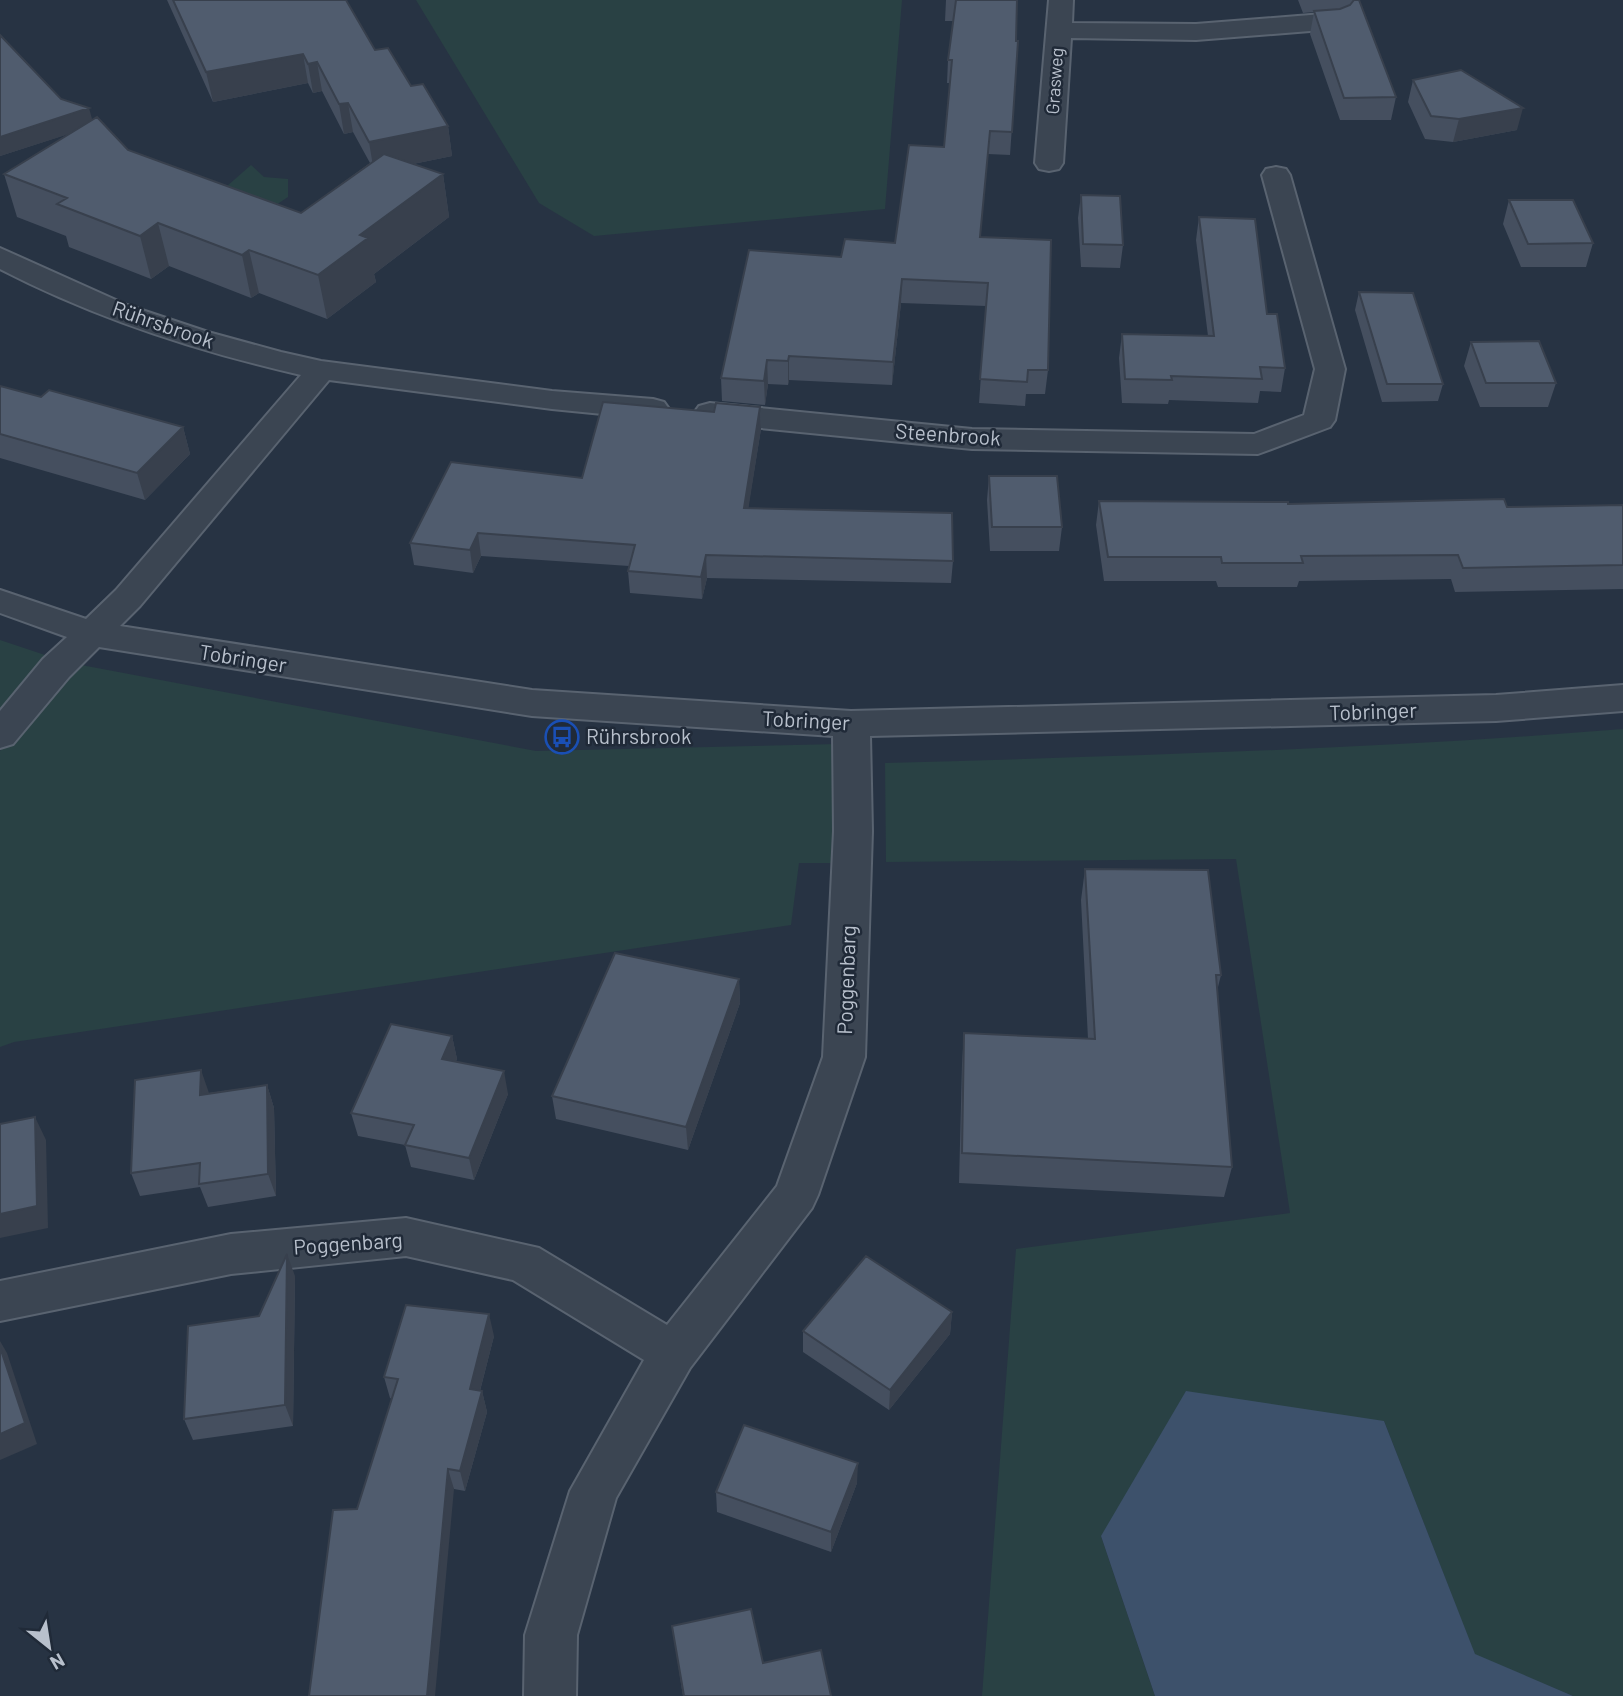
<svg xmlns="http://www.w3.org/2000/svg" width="1623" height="1696" font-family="Barlow,sans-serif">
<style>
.green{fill:#294144}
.water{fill:#3d516b}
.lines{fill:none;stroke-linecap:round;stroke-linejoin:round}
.minor-casing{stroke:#596370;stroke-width:4}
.minor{fill:#3b4552;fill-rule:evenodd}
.wall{fill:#454f5f}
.shaded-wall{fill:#38404d}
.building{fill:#505c6e;stroke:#38404d;stroke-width:2}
.labels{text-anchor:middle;stroke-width:5;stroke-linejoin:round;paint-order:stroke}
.far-street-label{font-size:18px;fill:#b8c0cc;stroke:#202a38}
.street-label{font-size:21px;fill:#b8c0cc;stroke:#202a38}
.poi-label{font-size:21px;fill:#b8c0cc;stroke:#202a38;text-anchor:start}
</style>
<rect width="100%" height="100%" fill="#273343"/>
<!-- green -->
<path class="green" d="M416,0h486l-17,209 -291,27 -55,-33z
M251,165l13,12 24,2v18l-12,8 -50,-18z
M0,640l51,17 -51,56z
M76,664l460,87 303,-7 -4,119h-36l-8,62 -777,117 -14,5v-296z
M1623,729v967h-50l-98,-41 -91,-234 -283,115 54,160h-173l34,-447 274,-36 -54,-354 -350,3 -1,-99c246,-7 492,-14 738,-34z"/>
<!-- water -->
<path class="water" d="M1186,1391l198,30 91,233 98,42h-418l-54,-160z"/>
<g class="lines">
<defs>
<path id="minor" d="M1049,0h24l-1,23 124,1 139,-11 9,3 4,5 -4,5 -9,3 -139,11 -125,-2 -8,125 -4,6 -10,2 -10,-2 -4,-6z
M1276,167l10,2 4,6 55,194 -10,51 -5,7 -72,27 -286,-5 -262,-26 -11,-3 -5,-7 5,-7 11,-3 262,26 282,5 50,-19 11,-46 -53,-194 4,-6z
M0,248l127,57 81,27 73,20 40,9 231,30 101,8 11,3 5,7 -5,7 -11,3 -101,-10 -223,-29 -189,226 -20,20 412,64 319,21 645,-16 127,-10v26l-127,10 -626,15 2,95 -7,226 -47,138 -6,13 -122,160 -74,130 -39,137 -1,61h-52l1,-61 45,-144 74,-131 -131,-80 -107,-24 -175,18 -231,47v-40l231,-47 175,-16 133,30 128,77 110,-139 46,-129 11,-226 -1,-95 -301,-20 -433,-69 -30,30 -56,67 -13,4v-37l43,-52 24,-22 -67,-24v-23l86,29 30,-29 185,-215c-105,-24 -206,-57 -301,-106z"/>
</defs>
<!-- minor casing -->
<use href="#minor" class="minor-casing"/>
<!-- minor -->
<use href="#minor" class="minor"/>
</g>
<!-- wall -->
<path class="wall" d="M167,0h179l29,50 36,36 37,40 4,30 -39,8 30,10 6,43 -75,57 2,8 -49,37 -68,-26 -8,5 -82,-32 -18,13 -82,-32 -3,-11 -49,-19 -13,-43 67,-41 -71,23v-121l61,64 31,21 36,30 173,63 69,-50 -17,-31 -9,2 -22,-43 -9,2 -5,-10 -95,19z
M946,0h71l-1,41h2l-8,114 -22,-1 -8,83 68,133 -3,24h-19l-1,12 -46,-3 7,-97 -85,-3 -9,82 -103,-5 -1,5 -20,-1 -3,21 -43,-4 -1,-23 120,-121 54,-14 49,-96 6,-64h-3l1,-23 5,-39h-8z
M1298,0h61l37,97 -5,23h-51l-30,-86 4,-22 -11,1z
M1413,80l104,50 -64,12 -28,-3 -17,-37z
M1081,195l42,50 -3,23 -39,-1 -3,-49z
M1509,200l84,43 -7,24h-65l-18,-43z
M1199,217l68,97 18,54 -4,24 -21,-1 -2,12 -89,-3 -1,4 -46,-1 -3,-45 3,-24 86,2 -12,-96z
M1359,292l84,92 -5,17 -56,1 -27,-92z
M1471,342l85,41 -8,24h-68l-16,-41z
M0,386l41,11 142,30 7,27 -45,46 -145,-42z
M760,407l1,22 -13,79 205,53 -2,22 -244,-5 -5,21 -72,-6 -2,-22 1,-5 -148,-10 -8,17 -59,-8 -4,-22 172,-65 132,-66z
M989,476l73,51 -3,24h-69l-3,-51z
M1099,501l408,6 116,-2v84l-168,3 -4,-13 -152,2 -2,6h-79l-2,-6h-112l-8,-56z
M1085,869l136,106 -4,16 15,176 -8,30 -265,-14 3,-119 2,-31 124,6 -7,-139z
M739,979l1,24 -52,147 -132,-31 -4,-23z
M452,1036l5,23 -1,2 52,33 -34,86 -63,-13 -6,-22 -47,-9 -7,-23z
M267,1085l7,23 2,88 -68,11 -8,-20 -60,9 -9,-23 78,-80z
M295,1276l-2,150 -100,14 -9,-21 75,-103z
M952,1312l-2,22 -61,76 -86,-58v-21z
M494,1336l-14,55h2l5,21 -22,79 -11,-2 -62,-90 -2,-1 -6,-21z
M857,1483l-26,69 -114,-40 -1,-20z
M672,1626l91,37 68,33h-148z"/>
<!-- shaded-wall -->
<path class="shaded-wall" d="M303,54l5,29 -95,19 -7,-30z
M317,62l5,29 -9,2 -5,-29z
M348,103l5,29 -9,2 -5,-30z
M89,108l5,18 -94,30v-19z
M1523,108l-6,22 -64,12 6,-23z
M448,126l4,30 -78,16 -5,-30z
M443,174l6,43 -75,57 2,8 -49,37 -9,-44 42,-40z
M158,223l11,43 -18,13 -11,-43z
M249,250l10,43 -8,5 -9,-43z
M902,279l-1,24 -9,82 1,-23z
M789,356v24l-1,5v-24z
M767,360l1,24 -3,21 -1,-24z
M760,407l1,22 -16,101 -1,-22z
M183,427l7,27 -45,46 -8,-27z
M478,533l3,23 -8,17 -3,-23z
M706,555l1,23 -5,21 -1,-22z
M739,979l1,24 -52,147 -2,-23z
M452,1036l5,23 -10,23 -5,-23z
M201,1070l8,23 -9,2z
M504,1071l4,23 -34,86 -5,-22z
M267,1085l7,23 2,88 -8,-22z
M35,1117l11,23 2,88 -48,10v-24z
M287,1254l8,22 -2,150 -8,-21z
M952,1312l-2,22 -61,76 1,-20z
M489,1314l5,22 -19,74 -5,-21z
M0,1341l7,12 30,91 -37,16z
M482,1391l5,21 -22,79 -5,-20z
M858,1463l-1,20 -26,69v-20z
M448,1469l6,20 -19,207h-8z"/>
<!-- building -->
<path class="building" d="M173,0h173l29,50 13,-2 23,38 12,-2 25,42 -79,16 -21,-39 -9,1 -22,-42 -9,2 -5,-10 -97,18z
M956,0h61l-1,41h2l-6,91 -22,-1 -10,106 71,3 -3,130h-20l-1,12 -47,-3 8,-96 -86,-4 -9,83 -104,-6 -1,5 -21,-1 -3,21 -43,-3 28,-128 92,7 4,-18 50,4 14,-98 35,2 8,-87h-4z
M1354,0h5l37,97 -52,1 -30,-87 26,-2 10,-4z
M0,35l61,64 28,9 -89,29z
M1461,70l62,38 -64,11 -28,-3 -18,-36z
M97,117l31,33 173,63 83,-59 59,20 -83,61 8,3 -50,37 -69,-25 -7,5 -84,-32 -18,13 -83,-32 10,-6 -63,-24z
M1081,195l39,1 3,49 -40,-1z
M1509,200h64l20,43 -65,1z
M1199,217l56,2 12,95h10l8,54 -25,-1 2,12 -91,-3 1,4 -47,-1 -3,-45 92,2z
M1359,292l54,1 30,91h-56z
M1539,341l17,42h-70l-15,-41z
M0,386l41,11 8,-7 134,37 -46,46 -137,-39z
M603,402l111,10 2,-9 44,4 -16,101 208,5 1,48 -247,-6 -5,22 -73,-6 7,-26 -157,-12 -8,17 -60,-7 41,-81 131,16z
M989,476h68l5,51h-70z
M1504,499l3,8 116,-2v60l-160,3 -5,-13 -157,1 2,7h-81l-1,-6h-113l-9,-56 189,1v2z
M1085,869l123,1 13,105h-5l16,192 -270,-14 2,-120 131,6z
M615,953l124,26 -53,148 -134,-31z
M391,1024l61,12 -10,23 62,12 -35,87 -64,-13 9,-20 -63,-12z
M201,1070l-1,25 67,-10 1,89 -69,10 1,-21 -69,10 4,-93z
M35,1117l2,89 -37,8v-90z
M287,1254l-2,151 -101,14 4,-93 71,-10z
M866,1256l86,56 -62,78 -87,-59z
M406,1305l83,9 -19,75 12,2 -22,80 -12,-2 -21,227h-118l24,-186 24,-1 41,-130 -14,-2z
M0,1347l25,76 -25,11z
M744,1425l114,38 -27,69 -115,-40z
M751,1609l12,54 58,-13 10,46h-147l-12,-70z"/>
<!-- icons -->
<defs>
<symbol id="bus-ring" viewBox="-11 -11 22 22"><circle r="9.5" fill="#202a38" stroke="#1a4fb4" stroke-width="1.5"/><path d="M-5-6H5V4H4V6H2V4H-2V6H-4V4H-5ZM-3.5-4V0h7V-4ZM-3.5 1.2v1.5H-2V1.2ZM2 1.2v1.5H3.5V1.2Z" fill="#1a4fb4"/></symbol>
</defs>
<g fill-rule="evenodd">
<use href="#bus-ring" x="543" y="718" width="38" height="38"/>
</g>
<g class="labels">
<!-- far-street labels -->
<g class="far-street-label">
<text transform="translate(1055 81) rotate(-86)" y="6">Grasweg</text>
</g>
<!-- street labels -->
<g class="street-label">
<text transform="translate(163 325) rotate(19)" y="7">Rührsbrook</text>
<text transform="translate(948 435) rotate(4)" y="7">Steenbrook</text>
<text transform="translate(243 659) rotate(9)" y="7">Tobringer</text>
<text transform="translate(1373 712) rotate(-2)" y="7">Tobringer</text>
<text transform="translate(806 721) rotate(3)" y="7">Tobringer</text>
<text transform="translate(847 980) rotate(-88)" y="7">Poggenbarg</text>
<text transform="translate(348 1244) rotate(-4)" y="7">Poggenbarg</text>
</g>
<!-- poi labels -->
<g class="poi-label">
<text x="586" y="744">Rührsbrook</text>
</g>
</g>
<!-- north arrow -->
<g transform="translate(49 1647) rotate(150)" stroke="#202a38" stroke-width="5" paint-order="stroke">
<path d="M0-5L12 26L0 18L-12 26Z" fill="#b8c0cc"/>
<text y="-10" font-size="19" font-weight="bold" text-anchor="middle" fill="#b8c0cc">N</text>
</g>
</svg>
